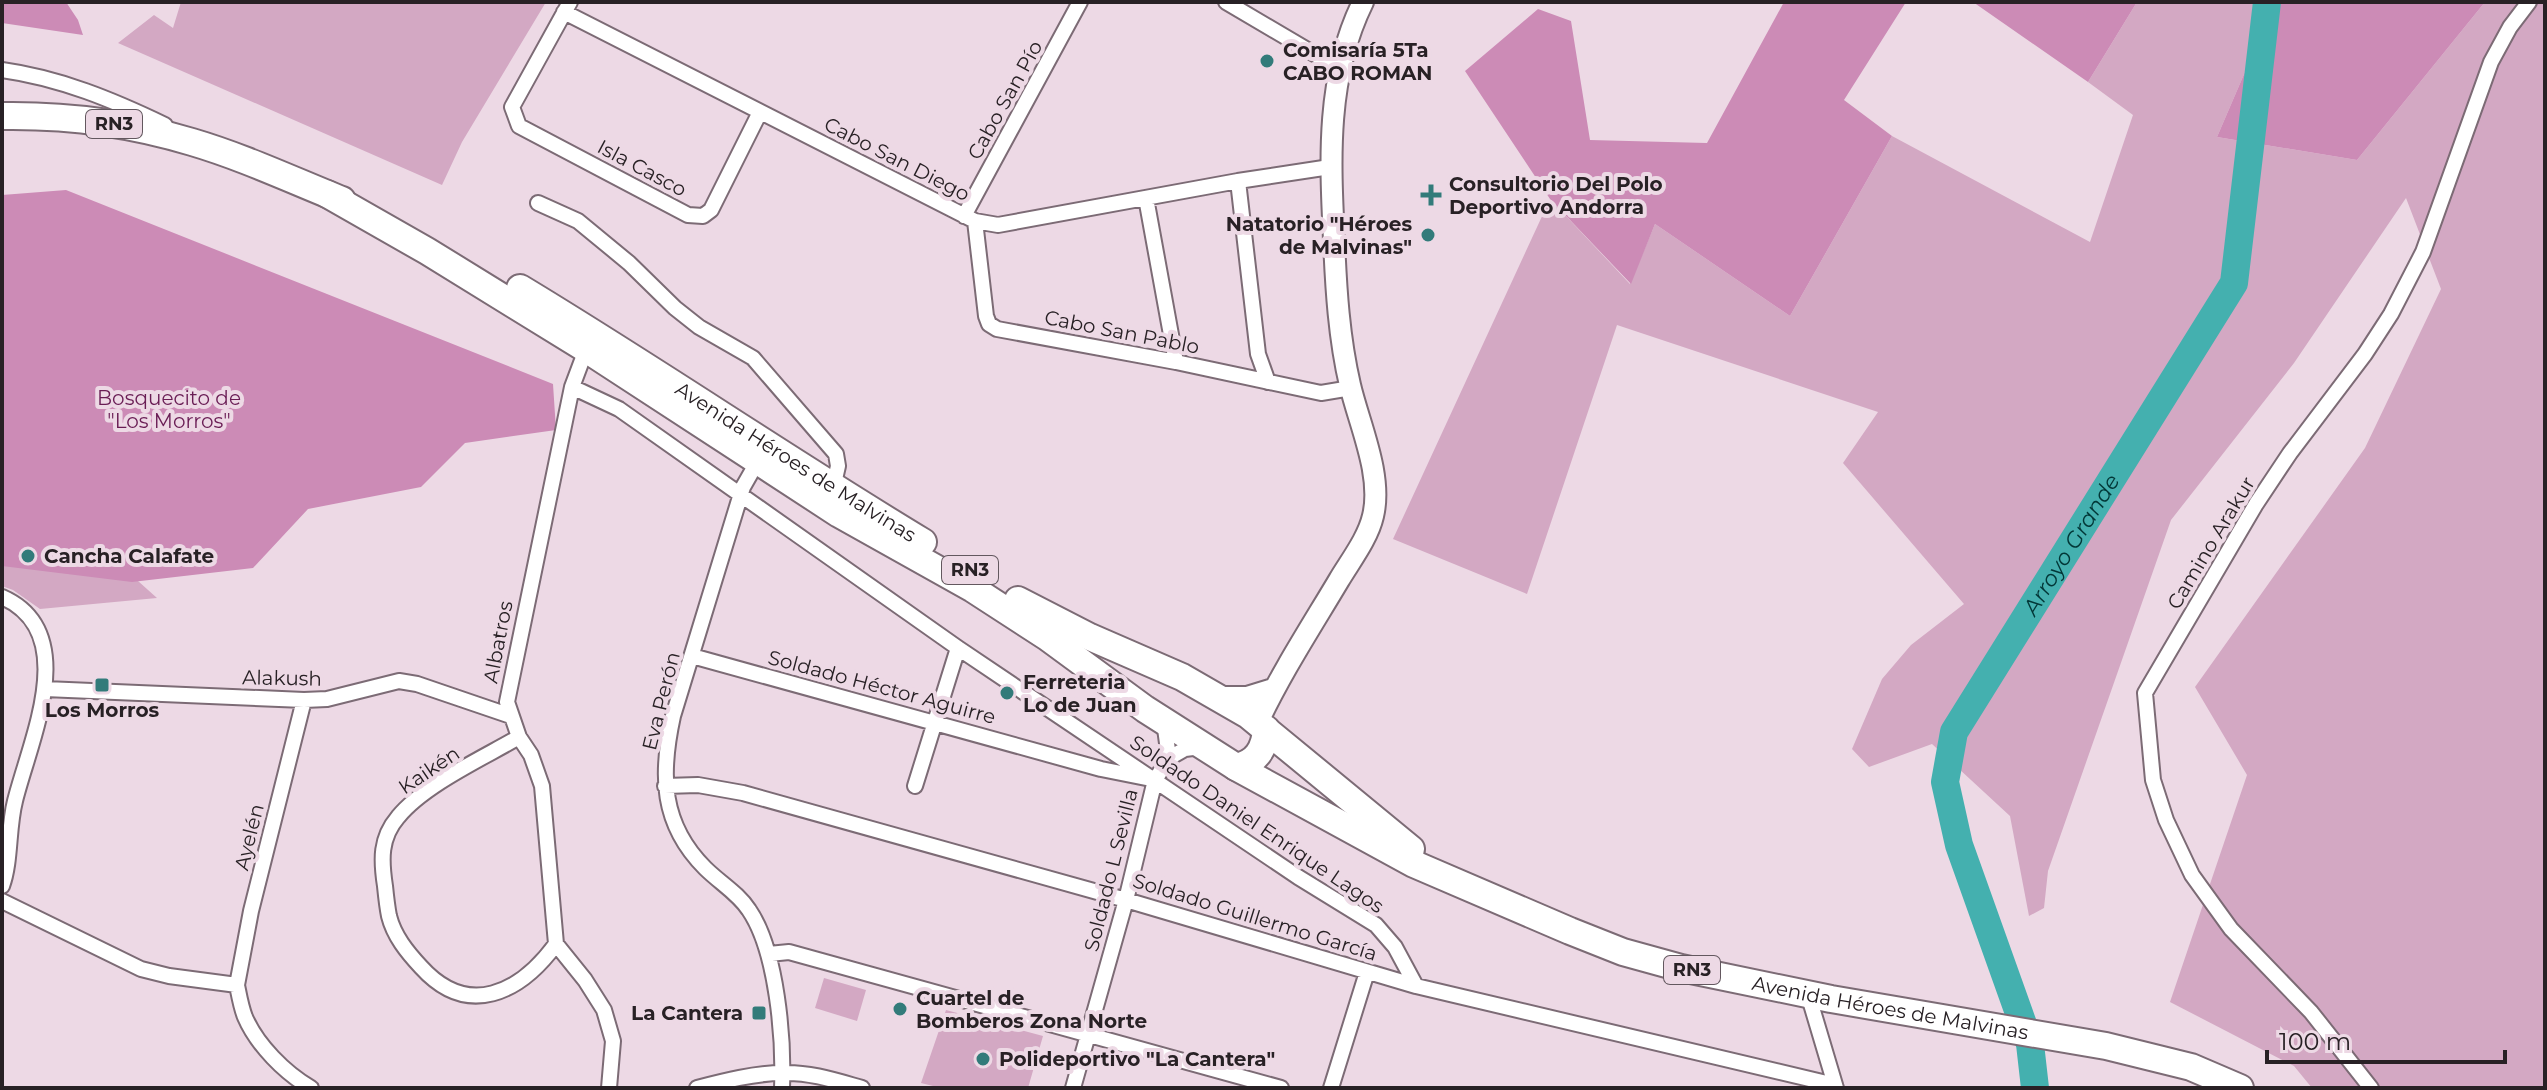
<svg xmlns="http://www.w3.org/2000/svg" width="2547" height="1090" font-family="Montserrat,sans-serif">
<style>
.green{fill:#d3a8c3}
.forest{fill:#cc8bb6}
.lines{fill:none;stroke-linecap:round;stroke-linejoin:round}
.river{stroke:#44b0af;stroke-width:28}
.street-casing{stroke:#7c6b75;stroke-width:18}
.secondary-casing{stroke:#7c6b75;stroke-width:24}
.highway-casing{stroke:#7c6b75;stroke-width:30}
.street{stroke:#fff;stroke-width:14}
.secondary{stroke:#fff;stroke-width:20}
.highway{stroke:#fff;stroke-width:26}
.poi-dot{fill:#327b7a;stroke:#edd9e5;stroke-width:3}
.labels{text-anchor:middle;stroke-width:8;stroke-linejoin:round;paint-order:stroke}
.shield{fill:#edd9e5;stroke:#63585f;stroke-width:2}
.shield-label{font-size:18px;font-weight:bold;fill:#282125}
.poi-label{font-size:20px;font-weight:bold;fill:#282125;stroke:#edd9e5;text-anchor:start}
.street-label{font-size:20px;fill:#282125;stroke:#edd9e5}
.park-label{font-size:20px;fill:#691c54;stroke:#edd9e5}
.water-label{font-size:22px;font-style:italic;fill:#023737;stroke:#edd9e5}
</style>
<rect width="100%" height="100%" fill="#edd9e5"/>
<!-- green -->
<path class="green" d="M181,2h365l-84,140 -20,43 -324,-142 36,-28 19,13z
M2137,2h138l-58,135 140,23 128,-158h60v1086h-233l-18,-22 -124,-64 77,-227 -52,-88 170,-239 76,-159 -35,-91 -112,165 -123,157 -123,351 -4,37 -15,8 -19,-100 -78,-72 -63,23 -17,-18 30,-70 29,-34 53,-41 -121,-141 35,-51 -261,-87 -90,269 -134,-55 157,-340 80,85 25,-60 135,92 102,-180 198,106 43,-127 -45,-33z
M2,522l117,42 38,34 -117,11 -27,-19 -11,-4z
M824,978l42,12 -9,31 -42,-13z
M946,1010l97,26 -15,52h-87l-20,-5z"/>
<!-- forest -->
<path class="forest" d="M2,2h64l12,18 5,15 -81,-12z
M1784,2h122l-62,98 48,36 -102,180 -135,-92 -24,60 -81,-85 -85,-128 73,-62 33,12 19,119 117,3z
M1973,2h164l-49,80z
M2275,2h210l-128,158 -140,-23z
M66,190l487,194 3,46 -91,13 -44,44 -113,22 -55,59 -121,14 -130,-16v-371z"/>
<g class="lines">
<!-- river -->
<path class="river" id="s1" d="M2035,1088l-5,-44 -71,-199 -14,-63 9,-50 280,-449 33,-281"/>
<defs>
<path id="street" d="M570,2l-58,105 7,19 169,89 15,1 8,-6 49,-98
M1226,2l112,66
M564,12l411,209 23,4 240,-44 92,-14
M2,70c58,8 111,30 163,55
M1238,181l20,173 10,28
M1146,198l30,164
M538,203l40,18 51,42 46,45 24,19 54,31 83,96 2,12 -5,22
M964,216l116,-214
M975,221l11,95 3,8 8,5 179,33 145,31 30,-5
M587,347l-15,40 -65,315 12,35 12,18 11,31 14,158 29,36 19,30 9,31 -4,47
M572,387l47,22 339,239 340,229 78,48 19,22 21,39
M759,459l-16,28 -70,229c-13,59 -12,108 32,152 15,15 33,25 44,42 28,41 35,129 33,178
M2,597c80,35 28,143 13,204 -7,27 -4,61 -13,85
M692,656l409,113 45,9
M45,689l259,11 23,-1 72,-18 18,3 94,32
M1164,721l5,37
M519,737c-36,21 -95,48 -121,80 -18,21 -17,43 -13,69 1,10 2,20 4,30 5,20 18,36 32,51 47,52 99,26 135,-23
M665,786l33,-1 45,8 383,107 290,86 419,99
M915,786l43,-138
M2,901l139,68 28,7 68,9c2,10 4,22 8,32 12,28 40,56 66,71
M769,954l20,-2 492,136
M237,985l14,-74 53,-211
M1808,994l28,94
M697,1088c27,-7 58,-15 86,-15 27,-1 54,8 79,15
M1073,1088l53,-188 29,-120 14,-22 16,-9 16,-2
M1331,1088l36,-116
M2371,1088l-60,-76 -80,-83 -39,-54 -26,-55 -13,-40 -8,-87 111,-189 34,-51 75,-99 26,-40 32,-62 68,-190 19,-35 19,-25"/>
<path id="secondary" d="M1218,697h29l26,-8
M1258,722c23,-49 53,-95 81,-142 12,-20 29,-42 34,-64 10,-41 -14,-92 -23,-131 -11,-47 -14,-96 -16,-145 -4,-82 -8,-163 29,-238"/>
<g id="highway">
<path d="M2,116c64,-1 128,7 190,26 51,15 100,38 150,58"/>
<path id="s2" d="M327,194l100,57 159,98 253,165 134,75 74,48 98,72 91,58 178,97 156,67 53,21 58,16 150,31 275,47 85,21 49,21"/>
<path id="s3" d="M520,288c136,82 267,172 403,254"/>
<path d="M1018,600l72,37 92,40 66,38 163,134"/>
<path d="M1236,767c20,-4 29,-18 30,-38"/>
</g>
</defs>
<!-- street casing -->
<use href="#street" class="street-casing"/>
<!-- secondary casing -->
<use href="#secondary" class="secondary-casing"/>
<!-- highway casing -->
<use href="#highway" class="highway-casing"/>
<!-- street -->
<use href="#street" class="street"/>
<!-- secondary -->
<use href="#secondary" class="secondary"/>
<!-- highway -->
<use href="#highway" class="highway"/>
</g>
<!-- markers -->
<g class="poi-dot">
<circle cx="1267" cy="61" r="8"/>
<path d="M1427 183h8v8h8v8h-8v8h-8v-8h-8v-8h8z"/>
<circle cx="1428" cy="235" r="8"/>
<circle cx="28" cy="556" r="8"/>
<rect x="94" y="677" width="16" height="16" rx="4"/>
<circle cx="1007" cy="693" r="8"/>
<circle cx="900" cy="1009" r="8"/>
<rect x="751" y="1005" width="16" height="16" rx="4"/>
<circle cx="983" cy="1059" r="8"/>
</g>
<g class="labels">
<!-- shield labels -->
<g class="shield">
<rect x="86" y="110" width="56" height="28" rx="6"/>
<rect x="942" y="556" width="56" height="28" rx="6"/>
<rect x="1664" y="956" width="56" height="28" rx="6"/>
</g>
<g class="shield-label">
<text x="114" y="130">RN3</text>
<text x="970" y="576">RN3</text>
<text x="1692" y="976">RN3</text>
</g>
<!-- poi labels -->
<g class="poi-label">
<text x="1283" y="57">Comisaría 5Ta<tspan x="1283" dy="23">CABO ROMAN</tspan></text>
<text x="1449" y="191">Consultorio Del Polo<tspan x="1449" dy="23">Deportivo Andorra</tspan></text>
<text x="1412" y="231" text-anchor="end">Natatorio "Héroes<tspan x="1412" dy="23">de Malvinas"</tspan></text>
<text x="44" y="563">Cancha Calafate</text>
<text x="1023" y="689">Ferreteria<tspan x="1023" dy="23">Lo de Juan</tspan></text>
<text x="102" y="717" text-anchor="middle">Los Morros</text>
<text x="916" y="1005">Cuartel de<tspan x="916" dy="23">Bomberos Zona Norte</tspan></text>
<text x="743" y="1020" text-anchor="end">La Cantera</text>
<text x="999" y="1066">Polideportivo "La Cantera"</text>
</g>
<!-- street labels -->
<g class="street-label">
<text transform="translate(1005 100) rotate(-61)" y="7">Cabo San Pío</text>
<text transform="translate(897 159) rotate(27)" y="7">Cabo San Diego</text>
<text transform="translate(642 168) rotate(28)" y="7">Isla Casco</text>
<text transform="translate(1122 332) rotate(11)" y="7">Cabo San Pablo</text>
<text dy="7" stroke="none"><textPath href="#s3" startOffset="326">Avenida Héroes de Malvinas</textPath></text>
<text transform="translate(2211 543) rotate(-59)" y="7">Camino Arakur</text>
<text transform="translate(498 642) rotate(-79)" y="7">Albatros</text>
<text transform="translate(282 678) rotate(1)" y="7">Alakush</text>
<text transform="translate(882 687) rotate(15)" y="7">Soldado Héctor Aguirre</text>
<text transform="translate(661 701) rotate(-76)" y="7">Eva Perón</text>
<text transform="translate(429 770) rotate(-34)" y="7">Kaikén</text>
<text transform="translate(1257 824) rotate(34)" y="7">Soldado Daniel Enrique Lagos</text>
<text transform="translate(249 837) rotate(-76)" y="7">Ayelén</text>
<text transform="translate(1111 870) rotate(-76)" y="7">Soldado L Sevilla</text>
<text transform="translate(1255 917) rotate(17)" y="7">Soldado Guillermo García</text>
<text dy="7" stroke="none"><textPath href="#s2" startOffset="1778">Avenida Héroes de Malvinas</textPath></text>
</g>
<!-- park labels -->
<g class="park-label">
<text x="169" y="405">Bosquecito de<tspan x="169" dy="23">"Los Morros"</tspan></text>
</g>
<!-- water labels -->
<g class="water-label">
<text dy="8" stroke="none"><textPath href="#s1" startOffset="592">Arroyo Grande</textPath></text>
</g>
</g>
<!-- border -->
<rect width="2547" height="1090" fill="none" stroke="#282125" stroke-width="8"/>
<!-- scale -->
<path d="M2267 1050v12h238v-12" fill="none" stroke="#282125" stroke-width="4"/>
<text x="2279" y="1050" font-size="24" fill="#282125" stroke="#edd9e5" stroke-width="6" paint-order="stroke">100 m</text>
</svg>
